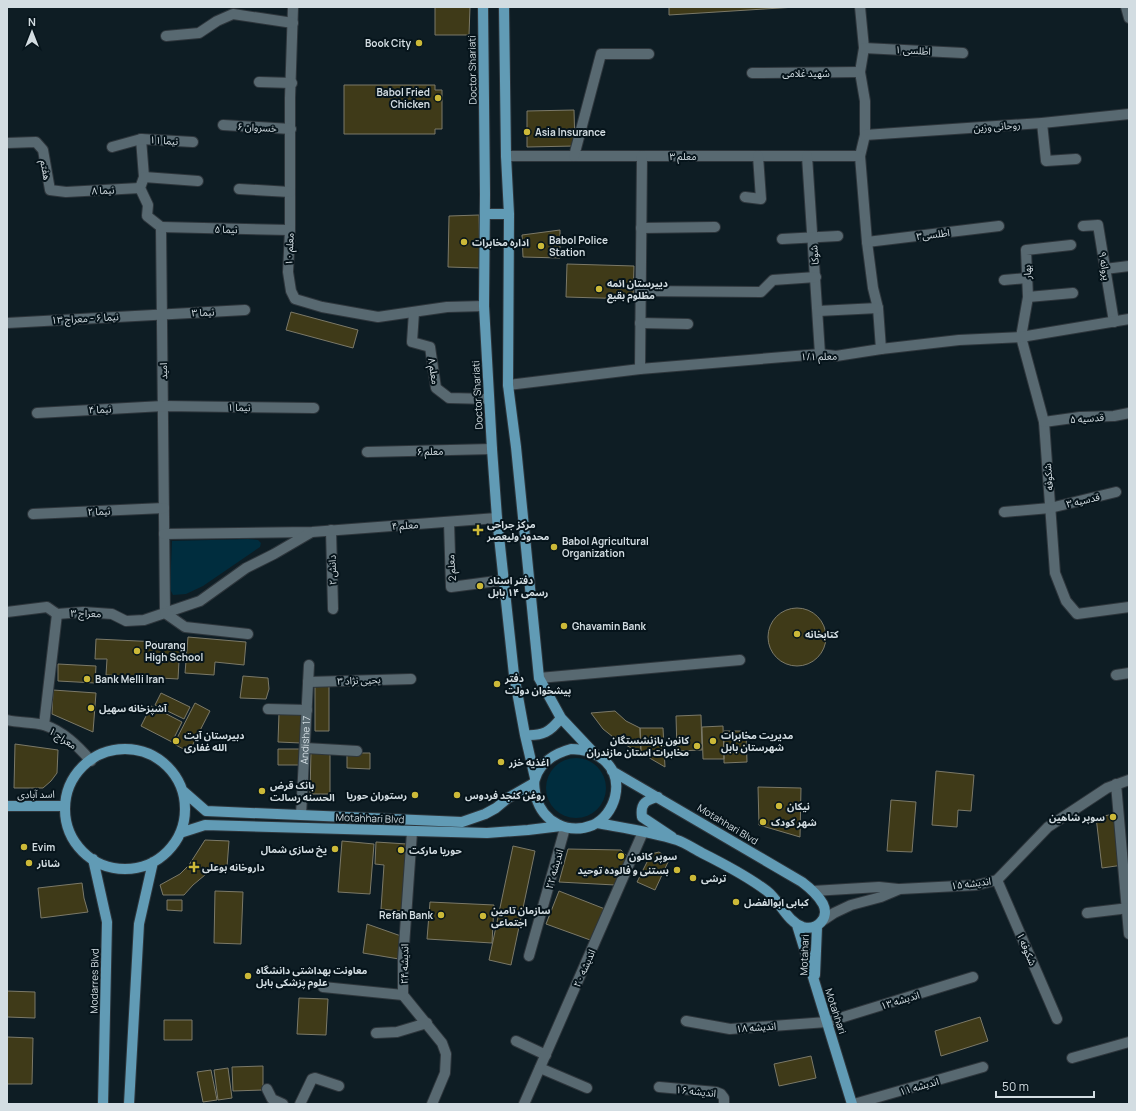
<svg xmlns="http://www.w3.org/2000/svg" width="1136" height="1111" font-family="Manrope,'Noto Sans Arabic',sans-serif">
<style>
.green{fill:#002d3e}
.building{fill:#3f3a18;stroke:#7b7968}
.lines{fill:none;stroke-linecap:round;stroke-linejoin:round}
.minor-casing{stroke:#2e363c;stroke-width:12}
.major-casing{stroke:#2e363c;stroke-width:12}
.minor{stroke:#586971;stroke-width:10}
.major{stroke:#619bb5;stroke-width:10}
.poi-dot{fill:#ccb938;stroke:#06141b;stroke-width:1.5}
.labels{text-anchor:middle;stroke-width:4;stroke-linejoin:round;paint-order:stroke}
.poi-label{font-size:10px;font-weight:bold;fill:#d3dde2;stroke:#06141b;text-anchor:start}
.street-label{font-size:10px;fill:#d3dde2;stroke:#06141b}
</style>
<rect width="100%" height="100%" fill="#0e1d24"/>
<!-- green -->
<path class="green" d="M248,539l10,1 3,3 -1,4 -57,39 -17,8 -13,1 -3,-6 2,-48z
M546 788a30 30 0 1 1 60 0a30 30 0 1 1-60 0Z"/>
<!-- building -->
<path class="building" d="M435,7h35l-1,28h-34z
M669,7h127l-127,8z
M344,85h91v5h7v39h-7v5h-91z
M574,110l1,36 -48,1v-36z
M479,215l1,53 -32,-1 1,-51z
M560,230v28l-37,-1 -1,-22z
M567,264l67,2 -1,33 -67,-2z
M291,312l67,18 -5,18 -67,-18z
M768 637a29 29 0 1 1 58 0a29 29 0 1 1-58 0Z
M188,637l58,5 -2,23 -29,-3 -1,13 -29,-2z
M96,639l84,4 -2,36 -72,-4 1,-16h-12z
M58,664l38,2 -1,17 -37,-2z
M243,676l25,2 1,11 -3,10 -26,-1z
M315,684h14v47h-14z
M53,690l43,3 -3,39 -41,-18z
M161,693l29,14 -6,12 -29,-14z
M195,703l15,8 -21,41 -15,-8z
M151,706l31,16 -10,20 -31,-16z
M615,711l11,10 14,7 1,25 -23,-12 -15,-12 -12,-16z
M279,713l23,1 -1,29 -23,-1z
M701,715l1,35 -25,1 -1,-35z
M723,726l1,33h-21l-1,-32z
M640,728h23l2,39 -24,-14z
M724,731h22l1,31 -23,1z
M15,744l43,6 -1,23 -6,8 -8,7h-29z
M278,749h24v16h-24z
M311,751h19v43h-20z
M347,753h23v16l-23,-1z
M936,771l38,4 -3,36 -13,-1 -1,17 -25,-2z
M758,787l43,1 -1,49 -41,-12z
M891,800l25,2 -4,50 -25,-1z
M1116,814l7,51 -21,3 -6,-51z
M205,840l24,1 -2,26h-8l-8,3 -18,15 -9,10h-21l-3,-10 20,-11 9,-9z
M342,841l32,3 -4,50 -32,-2z
M376,842l31,2 -5,67 -21,-2 3,-44 -9,-1z
M513,846l22,5 -24,114 -22,-5z
M568,849l53,1 6,6 -12,29 -56,-3z
M659,852l6,4 3,6 -13,28 -18,-8 14,-28z
M82,883l2,15 4,14 -47,6 -3,-30z
M215,891l28,1 -2,52 -27,-1z
M559,891l46,18 -12,32 -47,-17z
M167,900h15v11l-15,-1z
M430,902l64,3 -2,38 -65,-4z
M367,924l34,12 -2,23 -36,-6z
M7,991l28,1v26l-28,-1z
M299,998l29,1 -2,36 -29,-1z
M980,1017l8,24 -47,15 -6,-25z
M164,1020h28v20h-28z
M7,1037l26,1 -1,46h-25z
M811,1056l5,22 -37,8 -5,-22z
M263,1066v24l-30,1 -1,-24z
M228,1068l4,30 -14,2 -4,-30z
M211,1070l6,30 -14,2 -6,-30z"/>
<g class="lines">
<defs>
<g id="minor">
<path d="M293,7l-3,91v132l-2,42 3,19 4,8 27,8 56,10 69,-10 37,-1"/>
<path d="M860,7l4,41 -4,24 5,29v34l-5,21 7,86 6,46 5,20 3,41"/>
<path d="M1126,7l3,11"/>
<path d="M166,36l33,-3 18,-12 16,-7 60,9"/>
<path d="M864,48l99,5"/>
<path d="M752,73l108,-1"/>
<path d="M259,82l33,1"/>
<path d="M1042,123l4,38 30,-2"/>
<path d="M223,125l68,4"/>
<path d="M865,135l177,-12 87,-9"/>
<path d="M141,139l3,38 -4,11 8,17 -1,11 14,11"/>
<path d="M7,143l29,-1 7,8 7,40 16,2 74,-4"/>
<path d="M112,147l29,-8 52,3"/>
<path d="M506,156h354"/>
<path d="M574,156l27,-102h48"/>
<path d="M807,156l13,198"/>
<path d="M144,177l54,4"/>
<path d="M239,189l51,3"/>
<path d="M745,197l16,2 -3,-43"/>
<path d="M1083,226l15,-1 16,97"/>
<path d="M161,227l4,386"/>
<path d="M161,227l129,3"/>
<path d="M641,228l74,-1"/>
<path d="M782,239l56,-3"/>
<path d="M867,242l132,-16"/>
<path d="M1071,245l-45,5 2,47 -7,40 23,85 11,151 11,28 11,13 52,-7"/>
<path d="M1105,269l24,-3"/>
<path d="M1004,280l23,-2"/>
<path d="M640,291l121,1 12,-12 43,-3"/>
<path d="M1028,297l45,-4"/>
<path d="M818,311l60,-3"/>
<path d="M414,312l-2,30 18,5 6,41 13,10 40,1"/>
<path d="M7,323l238,-13"/>
<path d="M640,323l48,1"/>
<path d="M640,369l2,-213"/>
<path d="M508,385l132,-16 180,-15 16,2 45,-7 78,-9 62,-3 108,-18"/>
<path d="M37,413l126,-7 151,2"/>
<path d="M1044,422l36,-5 34,-1 15,-3"/>
<path d="M367,452l125,-3"/>
<path d="M1004,512l46,-4 66,-16"/>
<path d="M33,514l131,-6"/>
<path d="M449,522l2,65 53,-7"/>
<path d="M331,530l2,79"/>
<path d="M164,534l148,-2 185,-14"/>
<path d="M7,612l40,-5 10,7 26,-2 29,2 14,7 18,-1 56,-19 46,-33 28,-14 36,-21"/>
<path d="M165,613l20,14 63,7"/>
<path d="M1116,675l13,-2"/>
<path d="M539,678l201,-18"/>
<path d="M308,682l103,-3"/>
<path d="M268,709l39,1"/>
<path d="M7,720c12,3 25,2 37,5 19,6 34,21 47,36"/>
<path d="M44,725l13,-111"/>
<path d="M305,748l52,3"/>
<path d="M1116,784l13,150"/>
<path id="s1" d="M301,815l8,-150"/>
<path d="M412,832l-9,128v35l39,48 4,11 -1,19 -13,31"/>
<path d="M997,880l60,139"/>
<path d="M813,891l66,-4 19,2"/>
<path d="M1087,913l42,-5"/>
<path d="M822,921l12,-8 17,-8 30,-8 19,-8 77,-4 20,-5 51,-53 59,-39 22,-8"/>
<path d="M529,956l36,-128"/>
<path d="M323,987l80,8"/>
<path d="M686,1021l44,8 97,-7 146,-45"/>
<path d="M376,1033l21,-1 30,-9"/>
<path d="M516,1041l30,14"/>
<path d="M1072,1058l57,-16"/>
<path d="M540,1068l47,20"/>
<path d="M659,1087l57,5 5,2 3,4v6"/>
<path d="M267,1089l5,10 11,5"/>
<path d="M300,1104l12,-25 3,-1 24,8"/>
<path d="M524,1104l119,-272"/>
<path d="M854,1104l129,-37"/>
</g>
<path id="major" d="M483,7l2,187 -1,112 8,143 5,69 17,157 11,60 10,43
M504,7l2,149 3,58 -1,171 8,62 23,231 22,40 32,34
M485,214h24
M525,735c18,1 25,-3 36,-17
M571,749c27,0 51,18 44,48 -3,12 -11,23 -22,28 -25,10 -50,-3 -57,-28 -1,-6 -3,-13 -1,-18 5,-17 21,-26 36,-30z
M65 809a60 60 0 1 1 120 0a60 60 0 1 1-120 0Z
M182,790l24,21 256,11 23,-8 11,-6 12,-10 26,-15
M658,797c-12,3 -18,6 -16,20l30,20
M7,806h58
M597,823c27,5 55,9 80,17 9,3 17,9 25,13 22,11 45,23 65,38 13,10 20,31 36,36 14,4 27,-9 20,-23 -5,-9 -13,-16 -21,-22l-190,-111
M180,833l25,-8 282,8 41,-3 33,-4
M93,859l14,63 -4,182
M797,925l55,179
M815,975l2,-48
M129,1104l10,-180 14,-62"/>
</defs>
<!-- minor casing -->
<use href="#minor" class="minor-casing"/>
<!-- major casing -->
<use href="#major" class="major-casing"/>
<!-- minor -->
<use href="#minor" class="minor"/>
<!-- major -->
<use href="#major" class="major"/>
</g>
<!-- markers -->
<g class="poi-dot">
<circle cx="419" cy="43" r="4"/>
<circle cx="438" cy="98" r="4"/>
<circle cx="527" cy="132" r="4"/>
<circle cx="464" cy="242" r="4"/>
<circle cx="541" cy="246" r="4"/>
<circle cx="599" cy="289" r="4"/>
<path d="M476 524h4v4h4v4h-4v4h-4v-4h-4v-4h4z"/>
<circle cx="554" cy="547" r="4"/>
<circle cx="480" cy="586" r="4"/>
<circle cx="564" cy="626" r="4"/>
<circle cx="797" cy="634" r="4"/>
<circle cx="137" cy="651" r="4"/>
<circle cx="87" cy="679" r="4"/>
<circle cx="497" cy="684" r="4"/>
<circle cx="91" cy="708" r="4"/>
<circle cx="176" cy="741" r="4"/>
<circle cx="713" cy="741" r="4"/>
<circle cx="697" cy="746" r="4"/>
<circle cx="501" cy="762" r="4"/>
<circle cx="262" cy="791" r="4"/>
<circle cx="415" cy="795" r="4"/>
<circle cx="457" cy="795" r="4"/>
<circle cx="779" cy="806" r="4"/>
<circle cx="1113" cy="817" r="4"/>
<circle cx="763" cy="822" r="4"/>
<circle cx="24" cy="847" r="4"/>
<circle cx="335" cy="849" r="4"/>
<circle cx="401" cy="850" r="4"/>
<circle cx="621" cy="856" r="4"/>
<circle cx="29" cy="863" r="4"/>
<path d="M192 861h4v4h4v4h-4v4h-4v-4h-4v-4h4z"/>
<circle cx="677" cy="870" r="4"/>
<circle cx="693" cy="878" r="4"/>
<circle cx="736" cy="902" r="4"/>
<circle cx="441" cy="915" r="4"/>
<circle cx="483" cy="916" r="4"/>
<circle cx="248" cy="976" r="4"/>
</g>
<g class="labels">
<!-- poi labels -->
<g class="poi-label">
<text x="411" y="47" text-anchor="end">Book City</text>
<text x="430" y="96" text-anchor="end">Babol Fried<tspan x="430" dy="12">Chicken</tspan></text>
<text x="535" y="136">Asia Insurance</text>
<text x="549" y="244">Babol Police<tspan x="549" dy="12">Station</tspan></text>
<text x="472" y="246">اداره مخابرات</text>
<text x="607" y="287">دییرستان ائمه<tspan x="607" dy="12">مظلوم بقیع</tspan></text>
<text x="487" y="528">مرکز جراحی<tspan x="487" dy="12">محدود ولیعصر</tspan></text>
<text x="562" y="545">Babol Agricultural<tspan x="562" dy="12">Organization</tspan></text>
<text x="488" y="584">دفتر اسناد<tspan x="488" dy="12">رسمی ۱۴ بابل</tspan></text>
<text x="572" y="630">Ghavamin Bank</text>
<text x="805" y="638">کتابخانه</text>
<text x="145" y="649">Pourang<tspan x="145" dy="12">High School</tspan></text>
<text x="505" y="682">دفتر<tspan x="505" dy="12">پیشخوان دولت</tspan></text>
<text x="95" y="683">Bank Melli Iran</text>
<text x="99" y="712">آشپزخانه سهیل</text>
<text x="184" y="739">دبیرستان آیت<tspan x="184" dy="12">الله غفاری</tspan></text>
<text x="721" y="739">مدیریت مخابرات<tspan x="721" dy="12">شهرستان بابل</tspan></text>
<text x="689" y="744" text-anchor="end">کانون بازنشستگان<tspan x="689" dy="12">مخابرات استان مازندران</tspan></text>
<text x="509" y="766">اغذیه خزر</text>
<text x="270" y="789">بانک قرض<tspan x="270" dy="12">الحسنه رسالت</tspan></text>
<text x="407" y="799" text-anchor="end">رستوران حوریا</text>
<text x="465" y="799">روغن کنجد فردوس</text>
<text x="787" y="810">نیکان</text>
<text x="1105" y="821" text-anchor="end">سوپر شاهین</text>
<text x="771" y="826">شهر کودک</text>
<text x="32" y="851">Evim</text>
<text x="327" y="853" text-anchor="end">یخ سازی شمال</text>
<text x="409" y="854">حوریا مارکت</text>
<text x="629" y="860">سوپر کانون</text>
<text x="37" y="867">شانار</text>
<text x="202" y="871">داروخانه بوعلی</text>
<text x="669" y="874" text-anchor="end">بستنی و فالوده توحید</text>
<text x="701" y="882">ترشی</text>
<text x="744" y="906">کبابی ابوالفضل</text>
<text x="491" y="914">سازمان تامین<tspan x="491" dy="12">اجتماعی</tspan></text>
<text x="433" y="919" text-anchor="end">Refah Bank</text>
<text x="256" y="974">معاونت بهداشتی دانشگاه<tspan x="256" dy="12">علوم پزشکی بابل</tspan></text>
</g>
<!-- street labels -->
<g class="street-label">
<text transform="translate(913 50) rotate(3)" y="4">اطلسی ۱</text>
<text transform="translate(472 70) rotate(-91)" y="4">Doctor Shariati</text>
<text x="806" y="77">شهید غلامی</text>
<text transform="translate(997 126) rotate(-4)" y="4">روحانی وزین</text>
<text transform="translate(257 127) rotate(3)" y="4">خسروان ۶</text>
<text transform="translate(164 140) rotate(4)" y="4">نیما ۱۱</text>
<text x="683" y="160">معلم ۳</text>
<text transform="translate(46 170) rotate(80)" y="4">هفتم</text>
<text transform="translate(103 190) rotate(-3)" y="4">نیما ۸</text>
<text transform="translate(226 229) rotate(1)" y="4">نیما ۵</text>
<text transform="translate(933 234) rotate(-7)" y="4">اطلسی۳</text>
<text transform="translate(289 249) rotate(-87)" y="4">معلم ۱۰</text>
<text transform="translate(814 255) rotate(-94)" y="4">شوکا</text>
<text transform="translate(1105 266) rotate(81)" y="4">پروانه ۹</text>
<text transform="translate(1027 272) rotate(-92)" y="4">بهار</text>
<text transform="translate(203 312) rotate(-3)" y="4">نیما ۳</text>
<text transform="translate(85 318) rotate(-3)" y="4">نیما ۶ - معراج ۱۳</text>
<text transform="translate(819 356) rotate(-1)" y="4">معلم ۱/۱</text>
<text transform="translate(163 371) rotate(-91)" y="4">امید</text>
<text transform="translate(434 371) rotate(81)" y="4">معلم ۸</text>
<text transform="translate(477 395) rotate(-93)" y="4">Doctor Shariati</text>
<text transform="translate(239 407) rotate(1)" y="4">نیما ۱</text>
<text transform="translate(100 409) rotate(-3)" y="4">نیما ۴</text>
<text transform="translate(1087 418) rotate(-4)" y="4">قدسیه ۵</text>
<text transform="translate(430 451) rotate(-1)" y="4">معلم ۶</text>
<text transform="translate(1048 477) rotate(-94)" y="4">شکوفه</text>
<text transform="translate(1083 500) rotate(-13)" y="4">قدسیه ۳</text>
<text transform="translate(99 511) rotate(-3)" y="4">نیما ۲</text>
<text transform="translate(405 525) rotate(-4)" y="4">معلم ۴</text>
<text transform="translate(451 568) rotate(-94)" y="4">معلم 2</text>
<text transform="translate(332 570) rotate(-92)" y="4">دانش ۲</text>
<text transform="translate(86 613) rotate(1)" y="4">معراج ۳</text>
<text transform="translate(359 680) rotate(-2)" y="4">یحیی نژاد ۳</text>
<text transform="translate(63 738) rotate(33)" y="4">معراج ۱</text>
<text dy="4" stroke="none"><textPath href="#s1" startOffset="75">Andishe 17</textPath></text>
<text transform="translate(36 794) rotate(-1)" y="4">اسد آبادی</text>
<text transform="translate(370 818) rotate(2)" y="4">Motahhari Blvd</text>
<text transform="translate(728 824) rotate(31)" y="4">Motahhari Blvd</text>
<text transform="translate(554 869) rotate(-74)" y="4">اندیشه ۲۲</text>
<text transform="translate(971 883) rotate(-7)" y="4">اندیشه ۱۵</text>
<text transform="translate(1027 949) rotate(67)" y="4">شکوفه ۱</text>
<text transform="translate(804 955) rotate(-88)" y="4">Motahari</text>
<text transform="translate(404 964) rotate(-89)" y="4">اندیشه ۲۴</text>
<text transform="translate(584 968) rotate(-66)" y="4">اندیشه ۲۰</text>
<text transform="translate(94 981) rotate(-89)" y="4">Modarres Blvd</text>
<text transform="translate(900 1000) rotate(-17)" y="4">اندیشه ١٣</text>
<text transform="translate(836 1011) rotate(72)" y="4">Motahhari</text>
<text transform="translate(756 1027) rotate(-4)" y="4">اندیشه ۱۸</text>
<text transform="translate(919 1086) rotate(-16)" y="4">اندیشه ۱۱</text>
<text transform="translate(696 1091) rotate(6)" y="4">اندیشه ۱۶</text>
</g>
</g>
<!-- border -->
<rect width="1136" height="1111" fill="none" stroke="#d3dde2" stroke-width="16"/>
<!-- north arrow -->
<g transform="translate(32 32)" stroke="#06141b" stroke-width="3" paint-order="stroke">
<path d="M0-3L7 15L0 10L-7 15Z" fill="#d3dde2"/>
<text y="-6" font-size="11" font-weight="bold" text-anchor="middle" fill="#d3dde2">N</text>
</g>
<!-- scale -->
<path d="M996 1091v6h98v-6" fill="none" stroke="#d3dde2" stroke-width="2"/>
<text x="1002" y="1091" font-size="12" fill="#d3dde2" stroke="#06141b" stroke-width="3" paint-order="stroke">50 m</text>
</svg>
